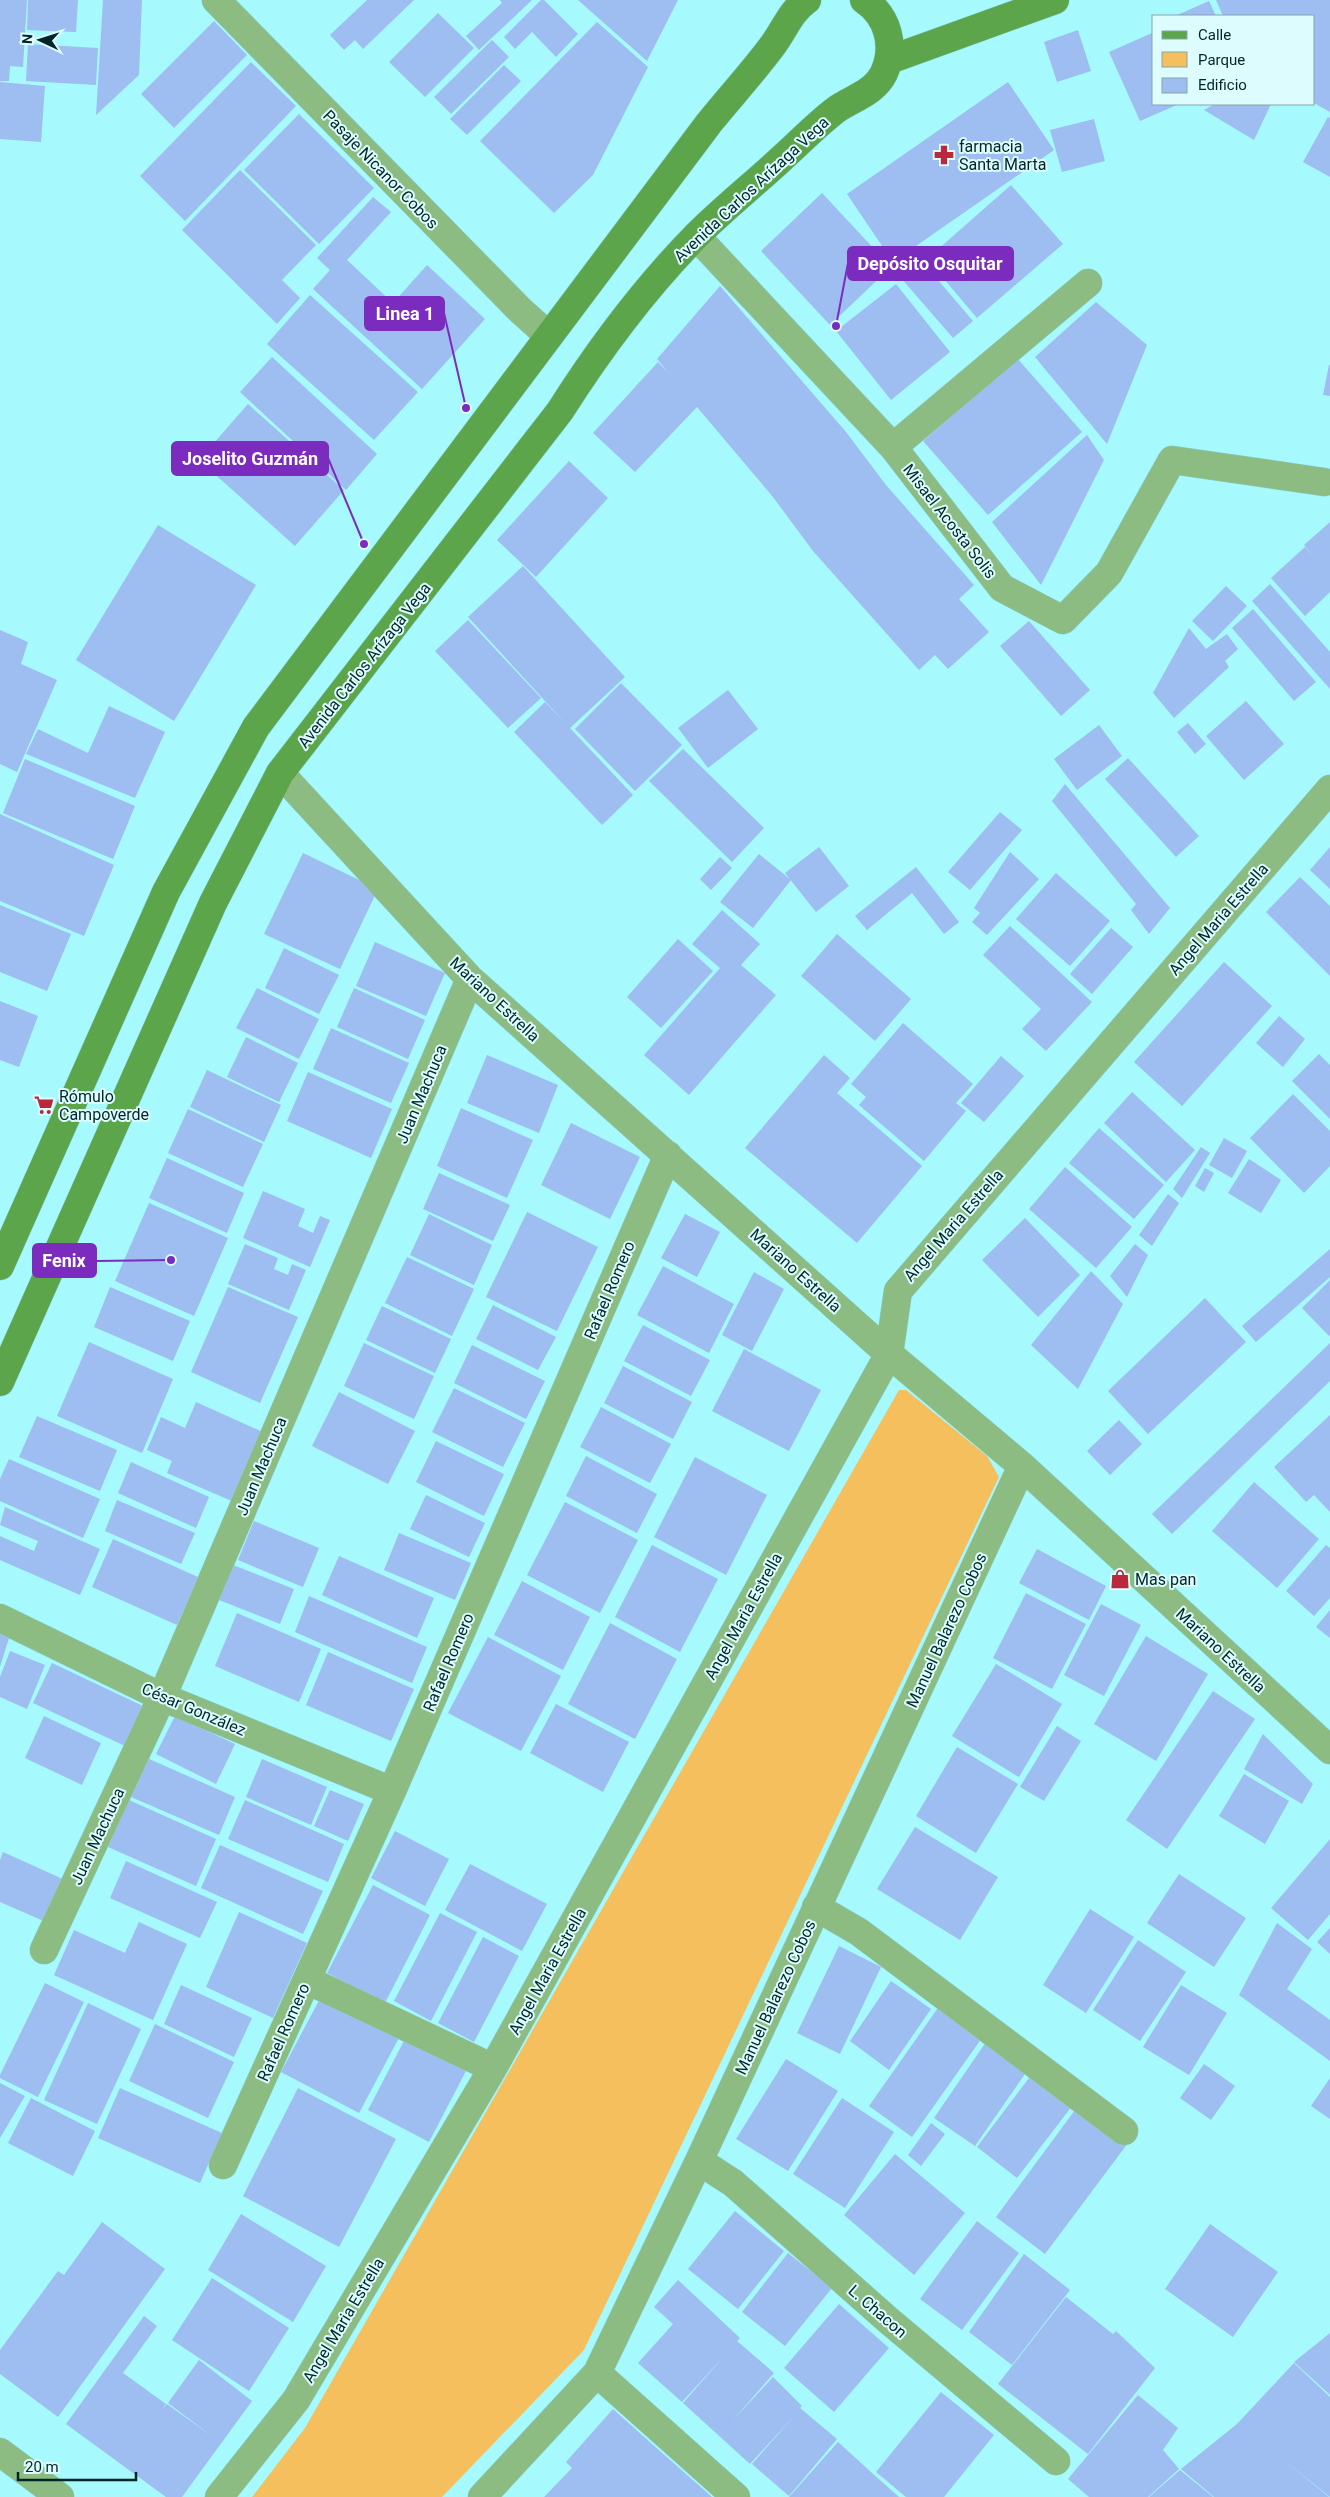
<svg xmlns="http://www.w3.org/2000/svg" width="1330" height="2497" font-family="Roboto,sans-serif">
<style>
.green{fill:#f6bf5d}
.building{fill:#9ebdf0}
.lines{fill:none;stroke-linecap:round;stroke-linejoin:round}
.street-casing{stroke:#88d3d7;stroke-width:29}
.secondary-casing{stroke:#88d3d7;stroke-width:29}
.street{stroke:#8cbc82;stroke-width:28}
.secondary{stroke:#5ca54b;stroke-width:28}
.labels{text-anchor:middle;stroke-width:4;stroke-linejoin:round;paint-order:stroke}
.poi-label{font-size:16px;fill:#022628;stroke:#ddfcfe;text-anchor:start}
.street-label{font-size:16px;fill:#022628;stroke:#ddfcfe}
.leader{fill:none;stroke:#7b2cbf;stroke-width:2}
.callout-dot{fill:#7b2cbf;stroke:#ddfcfe;stroke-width:2}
.callout{fill:#7b2cbf;stroke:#7b2cbf;stroke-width:2}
.callout-label{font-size:18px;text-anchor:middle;font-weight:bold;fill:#fff}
</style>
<rect width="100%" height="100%" fill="#a6f9fd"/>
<!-- green -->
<path class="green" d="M899,1390h7l81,66 12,21 -415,873 -142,147h-190l53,-69z"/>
<!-- building -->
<path class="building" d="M0,0h27l-4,67 -13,-1 -1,15h-9z
M28,0h50l-2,32 -49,-2z
M103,0h39l-3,75 -43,40z
M367,0h47l-51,49 -8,-9 -11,10 -14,-15z
M500,0h32l-53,50 -13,-14 36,-33z
M541,0h3l34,34 -22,23 -24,-25 -17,17 -11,-12z
M578,0h100l-31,61z
M1216,0h114v112l-16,-9v-87h-91z
M1209,1l7,15h-41z
M438,13l36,35 -49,49 -36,-35z
M214,21l33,34 -73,73 -33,-34z
M597,22l51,45 -55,108 -39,38 -74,-72z
M1078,30l13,41 -34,11 -13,-40z
M1152,33l2,5v66h25l-39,17 -31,-69z
M492,40l17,17 -58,57 -17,-17z
M28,44l70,4 -2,37 -70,-4z
M251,62l45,44 -111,115 -45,-45z
M504,65l17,16 -54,54 -17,-16z
M0,82l45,4 -4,56 -41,-3z
M1008,82l46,68 -161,112 -46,-68z
M1215,104h56l-17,36 -50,-30z
M299,114l75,74 -55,56 -75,-74z
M1328,117l2,1v59l-27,-15z
M1094,119l11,42 -43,11 -12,-42z
M240,170l76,75 -34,35 18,18 -23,26 -95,-94z
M1011,185l52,59 -86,74 -50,-59z
M822,193l69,74 -61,58 -69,-74z
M373,197l18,15 -44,48 46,43 34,-38 58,54 -63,70 -109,-100 17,-19 -13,-12z
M921,260l52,61 -20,17 -52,-60z
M896,284l54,68 -59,48 -55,-69z
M720,286l126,146 40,53 88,100 -15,14 30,33 -41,37 -13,-14 -16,15 -106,-119 -40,-54 -76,-90 -62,65 -42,-39 65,-71 10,10 -11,-13z
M310,295l108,97 -44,48 -107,-96z
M1096,302l51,43 -40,99 -72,-87z
M272,357l105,97 -31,36 -106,-98z
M1017,358l65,74 -94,83 -65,-74z
M1329,365h1v31l-7,-1z
M248,404l96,86 -49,56 -96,-86z
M1087,435l17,25 -63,125 -49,-63z
M569,461l39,37 -72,79 -39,-37z
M1330,522v70l-25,24 -34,-38 34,-31 7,8 -8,-10z
M158,525l98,60 -82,136 -98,-61z
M523,566l102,111 -55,51 63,67 -31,30 -88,-93 31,-30 22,23 -99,-108z
M1270,584l60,68v37l-78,-88z
M1226,586l21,20 -34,35 -21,-20z
M1253,609l63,73 -22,19 -62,-73z
M468,620l73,78 -33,30 -73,-77z
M1029,621l61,69 -29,26 -61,-70z
M1189,628l17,21 21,-15 11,15 -13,12 4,6 -55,51 -21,-25z
M0,630l28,12 -7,22 36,16 -40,92 -17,-8z
M621,683l61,62 -47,46 -60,-62z
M728,690l30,39 -50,39 -30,-40z
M1246,701l38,43 -40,36 -38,-44z
M109,706l56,26 -30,66 -109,-44 12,-25 50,24z
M1188,723l18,21 -11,10 -18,-22z
M1099,725l23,31 -45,34 -23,-31z
M683,749l81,79 -32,34 -83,-81z
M1128,758l71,78 -23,21 -71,-78z
M25,759l110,47 -22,53 -110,-46z
M1065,784l105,124 -21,26 -18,-24 5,-6 -84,-103z
M1000,812l22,18 -52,60 -22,-18z
M0,814l114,51 -30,71 -84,-35z
M819,847l30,39 -33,26 -31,-39z
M1330,847v42l-20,-19z
M1010,852l29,27 -52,56 -15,-13 8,-9 -6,-5z
M303,853l75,36 -38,80 -76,-35z
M759,854l32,26 -38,48 -33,-26z
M720,857l12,11 -21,22 -11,-11z
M916,867l43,55 -15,12 -32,-41 -45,37 -12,-14z
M1056,873l54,48 -40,45 -54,-47z
M1300,877l30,29v70l-64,-64z
M0,905l71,29 -24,57 -47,-19z
M722,910l38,34 -19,21 35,30 -87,100 -45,-40 76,-87 -28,-24z
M1010,926l82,76 -46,49 -24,-22 19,-20 -58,-54z
M1111,928l22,19 -41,47 -22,-20z
M837,934l74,65 -36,42 -74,-65z
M678,939l35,32 -52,57 -34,-31z
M375,942l70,31 -19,43 -70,-30z
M284,948l55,27 -20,39 -54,-26z
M1224,962l48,44 -90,100 -48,-44z
M257,988l62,31 -20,40 -63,-31z
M354,988l71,32 -17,39 -71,-32z
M0,1001l38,15 -19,51 -19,-7z
M1279,1016l26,23 -22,28 -27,-24z
M903,1023l70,61 -17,19 10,8 -42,50 -65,-56 7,-8 -15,-13z
M331,1028l78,35 -18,40 -78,-34z
M246,1037l52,26 -19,39 -52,-25z
M1319,1054l11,11v54l-38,-38z
M487,1055l71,30 -19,48 -72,-30z
M824,1055l26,23 -13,15 85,73 -65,77 -112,-95z
M1001,1056l23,20 -40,46 -23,-19z
M207,1070l74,35 -17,37 -74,-35z
M308,1072l84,37 -21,49 -84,-37z
M1132,1092l63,58 -29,32 -62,-59z
M1293,1094l37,37v35l-26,27 -54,-55z
M461,1108l72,32 -26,58 -70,-32z
M188,1109l75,35 -20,43 -75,-34z
M571,1123l69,34 -30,62 -69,-34z
M1099,1128l65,57 -30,34 -65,-56z
M1224,1138l23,13 -15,27 -23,-13z
M1201,1147l9,6 -28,45 -9,-9z
M167,1158l77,35 -17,40 -78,-35z
M1249,1159l32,21 -20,33 -33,-20z
M1065,1167l67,60 -36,41 -67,-59z
M1205,1168l9,5 -10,19 -9,-6z
M439,1173l71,32 -17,36 -70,-32z
M263,1191l42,18 -7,17 15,7 7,-17 10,4 -20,47 -67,-29z
M1168,1194l11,9 -27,43 -13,-11z
M149,1203l79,35 -34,78 -79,-35z
M527,1212l71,35 -41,84 -71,-34z
M429,1214l63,31 -18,40 -64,-30z
M685,1214l35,18 -23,45 -36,-19z
M1025,1218l55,57 -42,42 -56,-57z
M245,1244l33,14 -4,11 14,6 4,-11 14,6 -17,40 -61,-26z
M1135,1244l13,11 -21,42 -17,-21z
M1330,1249v28l-74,65 -14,-16z
M407,1257l67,32 -22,47 -67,-33z
M663,1266l71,38 -25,49 -72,-38z
M1091,1271l32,33 -45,85 -47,-44z
M754,1272l30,17 -32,62 -30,-16z
M1330,1280v55l-1,1 -27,-28z
M110,1287l80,34 -17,40 -79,-34z
M228,1287l70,30 -38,86 -69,-31z
M1205,1298l41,44 -98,92 -40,-43z
M493,1305l63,32 -18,33 -62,-31z
M382,1306l69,33 -16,34 -69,-33z
M643,1325l67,35 -19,36 -67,-35z
M89,1342l84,37 -31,74 -85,-37z
M364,1343l70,33 -20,43 -70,-33z
M1330,1343v38l-158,153 -20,-20z
M472,1345l73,36 -19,38 -72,-36z
M744,1349l77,41 -32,61 -77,-40z
M623,1366l69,36 -19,37 -69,-36z
M454,1388l71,35 -22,44 -71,-35z
M339,1392l76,39 -27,53 -76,-38z
M196,1402l69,31 -31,69 -67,-29 5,-12 -25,-11 14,-33 24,11z
M601,1407l70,37 -21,39 -70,-36z
M1330,1415v97l-16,-17 -8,7 -32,-35z
M37,1416l80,34 -17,41 -81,-34z
M1119,1420l23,24 -32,31 -23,-24z
M436,1441l68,33 -20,42 -68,-34z
M586,1456l71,38 -20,39 -71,-37z
M695,1457l72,38 -41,80 -72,-38z
M9,1459l91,40 -17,39 -83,-37v-22z
M131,1462l78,35 -13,31 -78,-35z
M1254,1482l65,57 -42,49 -65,-57z
M426,1495l59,28 -16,34 -59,-28z
M117,1500l78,33 -14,31 -76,-33z
M565,1502l73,38 -38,73 -73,-38z
M5,1507l95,42 -20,46 -80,-35v-24l34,15 4,-10 -38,-16z
M254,1521l65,27 -16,39 -65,-27z
M399,1533l72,30 -16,37 -71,-30z
M113,1539l85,38 -21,48 -85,-38z
M652,1545l66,34 -38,73 -65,-35z
M1326,1545l4,3v50l-16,18 -28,-25z
M1037,1549l69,37 -17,34 -70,-37z
M339,1556l95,42 -17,40 -95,-43z
M233,1565l61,24 -14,35 -61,-24z
M522,1581l68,36 -27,53 -69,-35z
M1026,1593l60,31 -34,65 -59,-31z
M309,1596l118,51 -15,36 -117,-51z
M1101,1604l40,21 -37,71 -40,-21z
M1330,1610v28l-14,-11z
M237,1613l84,36 -22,53 -84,-36z
M610,1623l67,36 -42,80 -67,-35z
M0,1632l9,6 -9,29z
M1146,1636l62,38 -52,87 -62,-37z
M488,1637l73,39 -40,75 -73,-38z
M10,1651l35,14 -18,44 -27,-12v-20z
M328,1652l86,37 -23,52 -85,-36z
M52,1663l91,43 -18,40 -92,-43z
M996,1664l66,40 -43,73 -67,-41z
M1213,1691l42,28 -88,130 -41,-29z
M556,1704l73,38 -26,50 -73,-39z
M44,1716l57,27 -19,42 -57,-27z
M175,1716l60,28 -19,40 -60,-30z
M1057,1726l24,15 -37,60 -24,-14z
M1263,1734l50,50 -11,20 -58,-35z
M957,1747l61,37 -42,69 -60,-37z
M147,1758l88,39 -16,38 -88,-38z
M262,1759l65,28 -16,38 -65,-28z
M1244,1774l45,27 -24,43 -46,-28z
M330,1790l34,14 -16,37 -34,-15z
M129,1800l87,39 -20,47 -88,-39z
M245,1800l99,44 -16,38 -100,-43z
M915,1827l83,50 -38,63 -83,-51z
M395,1831l54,28 -24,47 -54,-28z
M1330,1839v75l-22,26 -37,-32z
M220,1845l103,46 -20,43 -102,-46z
M3,1852l62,28 -19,42 -46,-20v-42z
M126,1861l91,41 -17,36 -90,-40z
M470,1864l77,40 -25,47 -77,-41z
M1179,1874l67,44 -32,49 -67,-44z
M373,1885l57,30 -45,88 -58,-30z
M1090,1909l44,28 -48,76 -43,-28z
M239,1912l68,31 -34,75 -67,-31z
M440,1913l37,19 -46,89 -37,-20z
M139,1922l48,22 -34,76 -99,-45 20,-45 51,23z
M1277,1923l35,26 -25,40 43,31v41l-91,-66z
M1330,1928v26l-13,-12z
M483,1937l36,19 -45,86 -36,-19z
M1138,1940l48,32 -46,69 -47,-31z
M839,1946l42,21 -41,87 -43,-21z
M891,1981l40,28 -42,61 -39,-29z
M45,1983l39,19 -46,95 -38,-19v-3z
M181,1985l71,33 -18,39 -70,-33z
M1181,1985l46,28 -38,62 -46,-28z
M323,1993l78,41 -42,79 -78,-41z
M88,2003l53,26 -44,95 -53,-24z
M940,2005l44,30 -72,102 -43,-31z
M155,2024l79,38 -26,56 -79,-37z
M406,2037l61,32 -38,73 -61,-32z
M986,2042l41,29 -52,75 -41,-28z
M786,2059l52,32 -50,80 -52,-32z
M1204,2064l31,22 -24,34 -31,-22z
M1032,2074l40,32 -55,72 -40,-31z
M1330,2078v41l-19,-13z
M0,2083l25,13 -25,42z
M120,2088l102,45 -22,50 -102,-45z
M298,2088l98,51 -57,108 -96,-51z
M31,2098l64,33 -22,45 -65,-33z
M842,2098l52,34 -49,76 -52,-34z
M1078,2106l50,37 -83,111 -49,-37z
M931,2123l14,11 -24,32 -13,-11z
M895,2154l70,59 -51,62 -70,-60z
M735,2211l49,40 -46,58 -50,-40z
M241,2214l85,52 -33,56 -85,-52z
M977,2221l42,32 -57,77 -42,-31z
M102,2222l63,47 -107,148 -58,-43v-24l58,-79 6,4z
M1210,2224l68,48 -45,65 -68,-48z
M788,2253l44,35 -47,58 -43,-34z
M1024,2254l46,36 -58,75 -43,-33z
M212,2278l77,50 -40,63 -77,-51z
M678,2280l62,58 -3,3 37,32 -41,47 40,-43 29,29 -2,2 37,31 -48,57 -37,-32 43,-49 -45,49 -67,-61 42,-48 -43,47 -44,-39 35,-39 -19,-17z
M1066,2297l47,37 3,-3 39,37 -67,86 -90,-70z
M839,2304l50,44 -55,64 -50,-44z
M144,2316l13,10 -34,47 43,31 -4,5 5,-5 46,33 -45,-34 31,-43 53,41 -70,96h-16l-100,-73z
M1330,2333v62l-36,-33z
M1294,2363l36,34v100l-49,-39 48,39h-115l-33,-28 56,-45z
M941,2392l53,43 -50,62h-38l-30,-25z
M1138,2395l40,33 -15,22 16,19 -31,28h-59l-21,-18z
M613,2409l39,35 60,53h-168l28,-29 -6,-6z
M838,2442l34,31 27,24h-110z
M1180,2470l33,27h-64z"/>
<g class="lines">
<defs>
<path id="street" d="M216,0l304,310 29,26
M696,236l197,211 109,141 61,32 46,-47 63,-113 152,22
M893,447l195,-164
M280,773l190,206 419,375 133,112 308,284
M0,1618l162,79 230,94
M816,1907l43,25 265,199
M44,1950l118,-253 308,-718
M307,1980l186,88
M699,2161l34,22 155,137 168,141
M223,2165l169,-374 276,-636
M597,2373l139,124
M0,2452l60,45
M219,2497l77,-97 197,-332 396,-714 9,-63 432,-502
M482,2497l115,-124 102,-212 323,-695"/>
<path id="secondary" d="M889,60l166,-60
M0,1266l166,-374 90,-165 453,-604c21,-26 44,-51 64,-78 12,-16 17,-33 34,-45
M0,1382l213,-479 67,-130 280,-362c40,-63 83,-121 136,-175 27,-27 57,-51 84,-76 19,-17 37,-36 57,-51 16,-11 37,-16 47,-36 12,-27 4,-57 -20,-73"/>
</defs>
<!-- street casing -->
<use href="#street" class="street-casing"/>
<!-- secondary casing -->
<use href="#secondary" class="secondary-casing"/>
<!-- street -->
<use href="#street" class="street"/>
<!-- secondary -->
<use href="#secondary" class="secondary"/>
</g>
<!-- icons -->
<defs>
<symbol id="pharmacy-bare" viewBox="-9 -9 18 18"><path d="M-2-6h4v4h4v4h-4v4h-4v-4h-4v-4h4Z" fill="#ba293b" stroke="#ddfcfe" stroke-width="2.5" paint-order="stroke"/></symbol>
<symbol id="supermarket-bare" viewBox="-9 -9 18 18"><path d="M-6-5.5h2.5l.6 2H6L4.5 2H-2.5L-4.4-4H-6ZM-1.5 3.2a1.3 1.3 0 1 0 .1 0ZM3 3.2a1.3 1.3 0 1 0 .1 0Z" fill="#ba293b" stroke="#ddfcfe" stroke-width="2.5" paint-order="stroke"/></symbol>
<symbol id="shop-bare" viewBox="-9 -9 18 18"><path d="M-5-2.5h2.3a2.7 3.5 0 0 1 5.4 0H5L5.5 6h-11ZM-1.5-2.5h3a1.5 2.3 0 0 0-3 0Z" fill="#ba293b" stroke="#ddfcfe" stroke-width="2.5" paint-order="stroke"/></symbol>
</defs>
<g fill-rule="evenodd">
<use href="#pharmacy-bare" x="930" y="141" width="28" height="28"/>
<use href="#supermarket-bare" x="30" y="1091" width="28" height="28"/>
<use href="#shop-bare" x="1106" y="1565" width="28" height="28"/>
</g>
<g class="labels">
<!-- poi labels -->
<g class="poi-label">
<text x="959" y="152">farmacia<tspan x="959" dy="18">Santa Marta</tspan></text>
<text x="59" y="1102">Rómulo<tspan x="59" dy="18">Campoverde</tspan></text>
<text x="1135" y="1585">Mas pan</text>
</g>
<!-- street labels -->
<g class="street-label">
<text transform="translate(381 169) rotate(46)" y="6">Pasaje Nicanor Cobos</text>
<text transform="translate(751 189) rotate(-43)" y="6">Avenida Carlos Arízaga Vega</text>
<text transform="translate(950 521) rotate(52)" y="6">Misael Acosta Solis</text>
<text transform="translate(364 665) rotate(-52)" y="6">Avenida Carlos Arízaga Vega</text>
<text transform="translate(1218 919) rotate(-49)" y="6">Angel Maria Estrella</text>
<text transform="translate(495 999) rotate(43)" y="6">Mariano Estrella</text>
<text transform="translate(421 1094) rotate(-67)" y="6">Juan Machuca</text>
<text transform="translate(953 1225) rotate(-49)" y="6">Angel Maria Estrella</text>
<text transform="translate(796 1270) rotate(42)" y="6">Mariano Estrella</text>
<text transform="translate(609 1290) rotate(-67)" y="6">Rafael Romero</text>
<text transform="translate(261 1466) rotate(-67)" y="6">Juan Machuca</text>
<text transform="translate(743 1616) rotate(-61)" y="6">Angel Maria Estrella</text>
<text transform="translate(946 1630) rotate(-65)" y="6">Manuel Balarezo Cobos</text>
<text transform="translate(1221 1650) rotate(43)" y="6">Mariano Estrella</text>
<text transform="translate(448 1662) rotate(-67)" y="6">Rafael Romero</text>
<text transform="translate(194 1709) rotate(23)" y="6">César González</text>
<text transform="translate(97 1836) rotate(-65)" y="6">Juan Machuca</text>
<text transform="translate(547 1971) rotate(-61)" y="6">Angel Maria Estrella</text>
<text transform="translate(775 1997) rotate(-65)" y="6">Manuel Balarezo Cobos</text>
<text transform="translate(283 2032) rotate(-66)" y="6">Rafael Romero</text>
<text transform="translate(878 2311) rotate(41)" y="6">L. Chacon</text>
<text transform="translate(343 2320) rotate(-59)" y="6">Angel Maria Estrella</text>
</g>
</g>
<!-- callouts -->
<path class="leader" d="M836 326L848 263M466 408L444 313M364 544L328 458M171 1260L96 1261"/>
<g class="callout-dot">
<circle cx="836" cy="326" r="5"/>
<circle cx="466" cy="408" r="5"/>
<circle cx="364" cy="544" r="5"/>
<circle cx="171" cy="1260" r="5"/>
</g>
<g class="callout">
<rect x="848" y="247" width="165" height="33" rx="5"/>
<rect x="365" y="297" width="79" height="33" rx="5"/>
<rect x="172" y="442" width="156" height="33" rx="5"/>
<rect x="33" y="1244" width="63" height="33" rx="5"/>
</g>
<g class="callout-label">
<text x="930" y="270">Depósito Osquitar</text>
<text x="405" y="320">Linea 1</text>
<text x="250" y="465">Joselito Guzmán</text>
<text x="64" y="1267">Fenix</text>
</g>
<!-- legend -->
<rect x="1152" y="15" width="162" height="90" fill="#ddfcfe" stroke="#85a6a8"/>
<rect x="1162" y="31" width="25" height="8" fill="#5ca54b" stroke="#85a6a8"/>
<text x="1198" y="40" font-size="15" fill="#022628">Calle</text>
<rect x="1162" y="52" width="25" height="15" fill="#f6bf5d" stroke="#85a6a8"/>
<text x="1198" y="65" font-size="15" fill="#022628">Parque</text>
<rect x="1162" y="78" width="25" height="15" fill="#9ebdf0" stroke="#85a6a8"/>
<text x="1198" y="90" font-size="15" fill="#022628">Edificio</text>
<!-- north arrow -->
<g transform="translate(40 40) rotate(274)" stroke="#ddfcfe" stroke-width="4" paint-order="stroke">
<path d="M0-4L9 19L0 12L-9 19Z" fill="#022628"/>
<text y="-8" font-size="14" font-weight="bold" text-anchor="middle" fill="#022628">N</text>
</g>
<!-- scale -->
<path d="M18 2472v8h118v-8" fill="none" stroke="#022628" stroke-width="2.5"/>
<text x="25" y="2472" font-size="15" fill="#022628" stroke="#ddfcfe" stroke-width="4" paint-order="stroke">20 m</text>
</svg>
